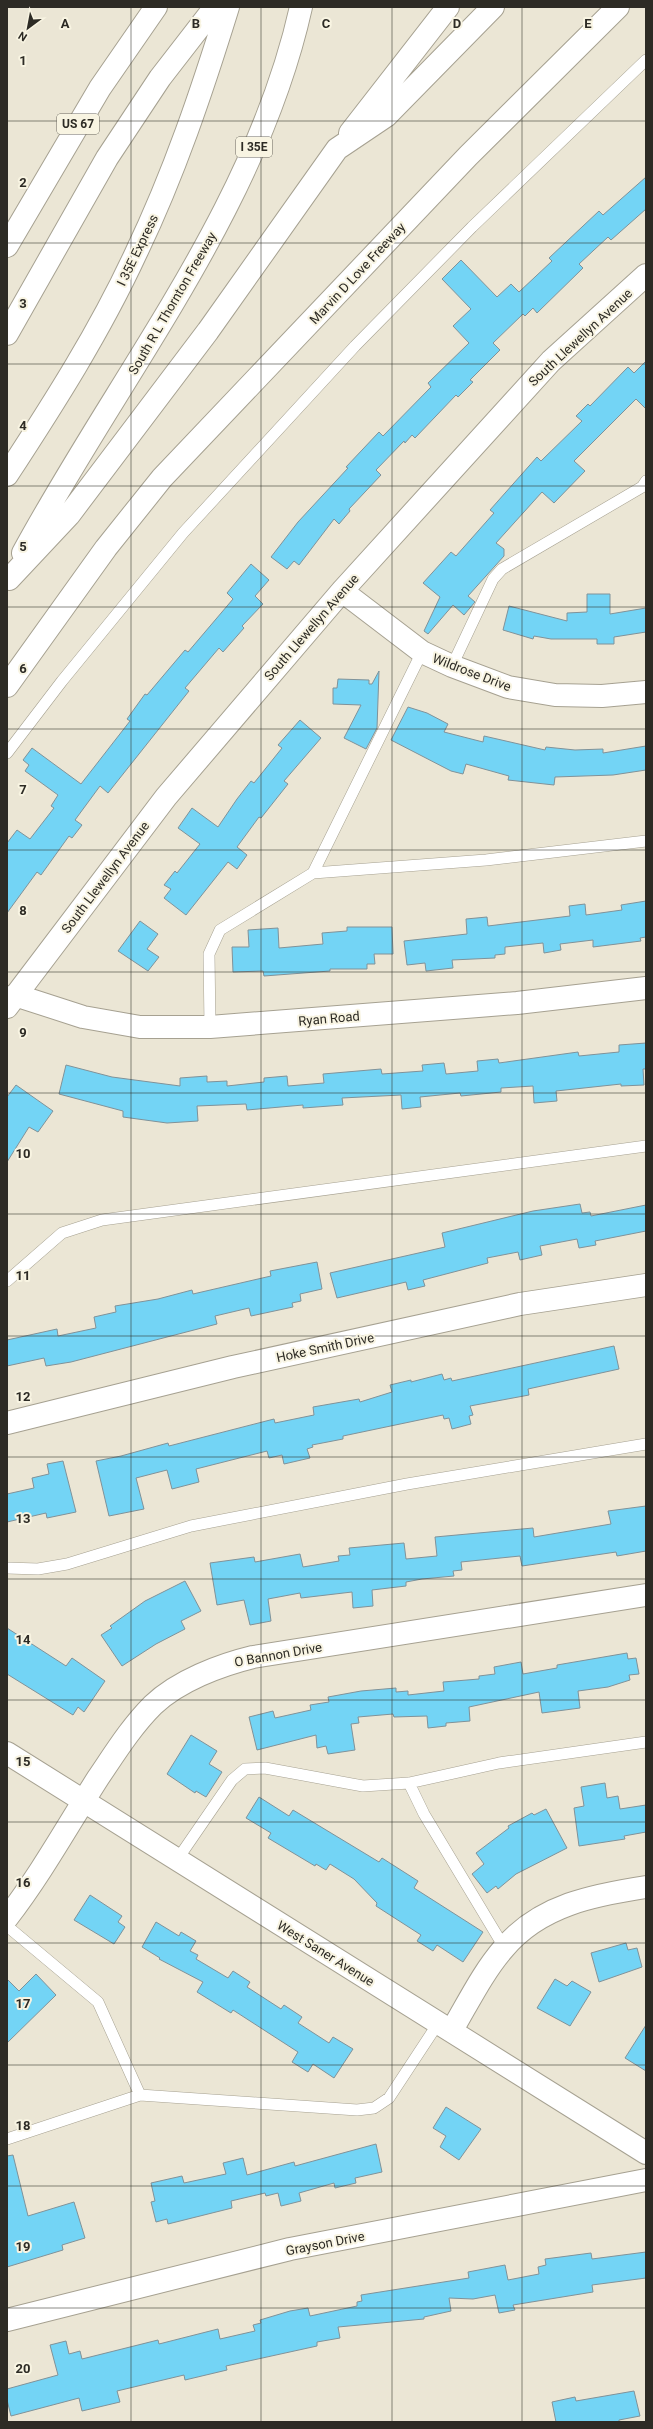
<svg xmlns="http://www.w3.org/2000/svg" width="653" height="2429" font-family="Roboto,sans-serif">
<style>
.building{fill:#73d4f5;stroke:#809299}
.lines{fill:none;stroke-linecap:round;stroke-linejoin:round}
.service-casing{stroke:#a6a191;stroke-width:12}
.minor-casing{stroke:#a6a191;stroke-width:24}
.tertiary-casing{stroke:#a6a191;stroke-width:24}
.motorway-casing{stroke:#a6a191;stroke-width:24}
.service{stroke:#fff;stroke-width:11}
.minor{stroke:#fff;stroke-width:22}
.tertiary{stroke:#fff;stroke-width:22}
.motorway{stroke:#fff;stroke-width:22}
.grid{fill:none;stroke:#2d2b25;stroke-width:1;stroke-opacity:0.55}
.labels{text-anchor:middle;stroke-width:4;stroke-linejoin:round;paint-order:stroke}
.shield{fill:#f8f4e2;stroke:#6a675e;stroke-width:1}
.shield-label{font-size:12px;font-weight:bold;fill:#2d2b25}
.street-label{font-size:13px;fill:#2d2b25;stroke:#f8f4e2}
.grid-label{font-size:13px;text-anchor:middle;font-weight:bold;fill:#2d2b25;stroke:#f8f4e2;stroke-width:4;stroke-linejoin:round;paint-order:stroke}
</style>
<rect width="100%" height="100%" fill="#ebe6d5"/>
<!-- building -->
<path class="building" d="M646,177v32l-35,31 -3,-3 -29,27 4,4 -46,45 -4,-5 -8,8 -2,-2 -30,29 7,7 -30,30 3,2 -15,15 -2,-2 -41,43 -3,-3 -7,8 -1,-2 -28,29 5,5 -32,34 1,2 -11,13 -5,-5 -35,46 -5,-4 -7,8 -16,-12 27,-35 50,-54 -2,-1 33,-35 4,4 48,-49 -3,-4 41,-40 -16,-17 18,-17 -29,-30 19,-19 36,37 14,-13 8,8 33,-31 -3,-3 50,-47 4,4z
M646,361v48l-10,-10 -62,62 11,10 -31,32 -12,-11 -46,51 8,6v7l-36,40 7,6 -11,13 -11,-10 -25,29 -4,-3 16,-34 -17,-14 28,-31 5,4 38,-43 -4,-3 47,-53 4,4 41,-40 -6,-5 12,-12 2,2 38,-39 6,6z
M251,564l18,16 -14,16 8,8 -21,22 2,2 -21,24 -4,-4 -34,40 4,3 -81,102 -8,-7 -25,34 7,5 -10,13 -3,-2 -28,39 -4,-3 -30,41v-70l10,-13 13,9 24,-31 -3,-2 7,-11 -33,-24 4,-6 -6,-5 9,-12 49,36 49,-63 -3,-2 18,-25 2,1 38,-45 3,2 45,-53 -6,-6z
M587,594h23v20l36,-6v24l-32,5v7h-17v-5h-46l-17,-3 -1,3 -30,-9 6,-24 58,15v-8l20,-1z
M379,671l-2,57 -11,21 -22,-11 17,-33 -28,-1v-16h4l1,-9 31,1v4h3z
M408,707l19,6 21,11 -4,8 39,10 1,-6 61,14 1,-3 29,3 28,-1v4l43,-7v24l-33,5 -58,2 -1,8 -46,-5 1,-4 -43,-12 -3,10 -12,-3 -60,-31z
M300,720l21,18 -37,43 4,3 -27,34 -2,-1 -22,30 10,8 -10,14 -9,-7 -42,53 -22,-17 7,-9 -7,-4 11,-14 2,2 23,-29 -22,-16 14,-20 26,19 19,-28 14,-18 3,2 28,-35 -4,-3z
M646,901v36l-6,1 1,3 -48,6v-7l-33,4 1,6 -17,3 -1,-10 -38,4v7l-10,1v3l-43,2 1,8 -27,3 -1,-8 -18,2 -3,-24 63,-7 -1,-15 21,-2 1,9 82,-10 -1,-10 16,-2 1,11 36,-5 -1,-5z
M140,921l18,13 -11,15 12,8 -11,14 -30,-20z
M347,927h45l1,27h-19l1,10h-8v5h-37v2l-66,5 -1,-5 -30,1 -1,-25h17l-1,-17 30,-2 1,20 44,-4 -1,-11 25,-2z
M646,1043v26h-3l1,16 -23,1v-2l-65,7 1,10 -23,2 -1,-17 -32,2v4l-40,4 -1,-3 -40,4 1,10 -19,2 -1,-14 -59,3 1,7 -40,3v-3l-56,5 -1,-6 -49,2 1,15 -31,2 -44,-6v-6l-64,-17 7,-29 46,12 68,9v-8l27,-2v6l20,-1v5l37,-4v-4l23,-2 1,10 36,-3 -1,-9 58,-5 1,5 41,-3 -1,-6 22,-2 2,11 32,-3 -1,-10 21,-2 1,4 79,-11 1,4 40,-4v-7z
M16,1085l37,26 -15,21 -9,-5 -22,35v-65z
M580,1204l2,9 8,-1 1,4 55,-11v26l-51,10 1,4 -17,3 -2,-9 -37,7 2,9 -22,5 -2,-8 -31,6 1,5 -65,17 2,6 -17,4 -2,-8 -69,16 -7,-25 115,-26 -3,-14 91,-22z
M317,1262l5,27 -22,5 1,7 -9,2 1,4 -42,9 -2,-8 -34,8 2,8 -146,38 -25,4 -2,-8 -37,8v-26l50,-11 1,7 38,-8 -2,-11 22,-5 -1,-6 43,-7 34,-9 1,4 78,-18 -1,-5z
M614,1346l5,23 -91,20 1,6 -59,11 3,9 -4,1 2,8 -19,5 -3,-11 -5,1 -1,-4 -100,21v3l-31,6 1,2 -6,2 3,9 -26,6 -2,-9 -13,3 -2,-7 -71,18 3,13 -27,7 -5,-19 -31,8 8,31 -35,7 -13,-55 25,-5 47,-13 1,3 105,-27 1,4 39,-8 -1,-8 46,-8 1,3 32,-10 -2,-7 21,-5v2l31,-8 2,6 7,-2 1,3z
M63,1461l13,51 -29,6 -1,-5 -39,9v-28l27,-6 -2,-10 17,-4 -2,-10z
M646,1506v45l-29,5 -1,-4 -94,14 -2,-10 -59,6 1,8 -9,1 1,5 -32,3 -16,3v4l-34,4 1,16 -20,2 -1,-16 -51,6 -1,-5 -32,6 3,22 -21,4 -6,-25 -27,5 -7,-42 44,-6 1,5 45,-8 3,13 36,-6 -1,-5 12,-1 -1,-7 55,-5 2,16 31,-3 -2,-19 98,-9 1,9 77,-13 -3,-13z
M185,1581l16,30 -20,10 4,8 -29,15 -34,22 -21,-31 11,-7 -2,-2 35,-25z
M7,1628l59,38 6,-8 33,23 -21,31 -6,-5 -5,8 -66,-41z
M627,1653l1,6 8,-1 3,16 -10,1 1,5 -22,7 -30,4 2,17 -38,5 -3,-21 -70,15 1,14 -24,2v3l-18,2 -1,-12 -33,1 -1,-3 -35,3 1,6 -8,1 4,26 -27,4 -2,-8 -9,2 -1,-13 -59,15 -8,-33 24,-6 2,7 36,-8 -1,-5 19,-3 -1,-5 33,-6 35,-3v4l12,-1v4l36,-4 -1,-9 36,-3v-3l16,-2 -1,-7 27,-5 2,12 34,-6v-3z
M191,1735l26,16 -8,13 13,8 -16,25 -10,-6 -1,2 -28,-19z
M605,1783l2,15 11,-2 2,13 26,-4v27l-22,4 1,3 -46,7 -5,-38 10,-2 -3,-19z
M259,1797l30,19 4,-6 86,52 3,-4 36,23 -4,7 69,44 -20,30 -26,-17 -4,6 -16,-10 4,-6 -45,-29 1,-3 -23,-24 -24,-15 -4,6 -10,-6 -1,2 -47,-28 3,-5 -25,-15z
M546,1809l21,39 -51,26 -18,15 -2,-3 -9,7 -15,-19 12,-10 -8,-11 33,-25 -1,-2 24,-13 2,2z
M90,1895l32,21 -4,6 7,5 -11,17 -40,-24z
M156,1922l23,14 2,-4 15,9 -6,10 8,4 -2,4 32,19 5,-7 17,11 -3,5 34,22 3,-4 18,12 -4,6 31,20 4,-6 20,12 -19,29 -21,-14 -5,8 -16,-10 6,-10 -65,-42 -2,3 -34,-21 6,-10 -44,-23 1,-1 -18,-11z
M626,1943l2,7 9,-2 5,19 -43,15 -8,-29z
M36,1974l20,21 -49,48v-64l12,12z
M555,1979l12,7 5,-5 19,11 -21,34 -33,-18z
M646,2025v46l-21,-13z
M446,2107l35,22 -22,31 -19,-13 6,-11 -13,-8z
M376,2144l6,28 -27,6 1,5 -21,5 -1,-5 -35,10 2,8 -20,5 -3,-13 -12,3 -1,-3 -34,8 1,7 -64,16 -1,-5 -11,3 -5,-20 4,-1 -4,-18 31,-7 2,7 42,-9 -3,-11 20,-5 4,17 47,-13 1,4z
M13,2155l15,61 46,-14 11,36 -23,7 1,5 -56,17v-111z
M646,2252v26l-54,7 1,7 -80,13 2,5 -16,3 -4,-18 -22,4 -24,-1 2,13 -27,6v2l-86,8 2,11 -23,4v4l-91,20 1,4 -42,10 -1,-5 -67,16 3,11 -38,9 -3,-13 -68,18 -4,-16v-11l51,-14 -8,-30 16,-4 3,13 11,-3 2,8 76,-19 1,4 59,-15 2,10 35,-8 -2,-6 8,-2 -1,-3 30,-9 18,-3 2,8 47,-10v-4l5,-1 -1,-6 108,-17 -1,-6 37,-7 3,15 31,-6 -1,-7 8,-2 -1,-6 46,-6 1,6z
M634,2391l6,25 -21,4v2h-63l-4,-20 23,-5 1,4z"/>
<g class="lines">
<defs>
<path id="service" d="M452,666l41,-87 9,-10 140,-82 4,-6
M7,753l55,-72 121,-148 172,-187 117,-119 174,-167
M313,873l173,-13 160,-19
M210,1027l-1,-73 11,-24 93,-57 109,-221
M7,1281l55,-48 40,-13 544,-74
M7,1568l31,1 29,-5 124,-38 216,-42 239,-40
M409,1783l15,31 80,133
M177,1860l55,-80 13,-11 20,-1 98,18 46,-3 90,-20 147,-21
M7,1926l91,76 42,93 217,15 17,-2 15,-10 50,-76
M7,2139l133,-44"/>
<path id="minor" d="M342,591l80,61 30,14 56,21 47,8 47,1 44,-4
M15,995l68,22 57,10h70l307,-24 129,-15
M7,1007l159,-210 176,-206 209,-230 95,-86
M7,1423l226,-56 287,-63 126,-19
M7,1918c34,-44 61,-93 91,-140 17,-25 33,-51 55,-73 25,-24 67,-40 100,-48l393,-62
M452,2030c16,-27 31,-58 52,-82 36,-43 90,-53 142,-61
M7,2320l283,-71 356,-69"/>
<path id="tertiary" d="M7,686l99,-138 56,-70 306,-322 150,-149
M7,1753l639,400"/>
<path id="motorway" d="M350,133l98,-126
M7,246l93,-158 56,-81
M7,334l100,-176 53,-80 55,-71
M7,475c47,-72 93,-144 129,-222 38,-79 66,-162 92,-246
M23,553c97,-179 233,-344 278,-546
M9,579l60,-64 139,-184 129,-182 49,-33 107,-109"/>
</defs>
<!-- service casing -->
<use href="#service" class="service-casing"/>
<!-- minor casing -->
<use href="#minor" class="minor-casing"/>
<!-- tertiary casing -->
<use href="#tertiary" class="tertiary-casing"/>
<!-- motorway casing -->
<use href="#motorway" class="motorway-casing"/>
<!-- service -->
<use href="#service" class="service"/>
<!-- minor -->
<use href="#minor" class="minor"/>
<!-- tertiary -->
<use href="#tertiary" class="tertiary"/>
<!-- motorway -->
<use href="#motorway" class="motorway"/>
</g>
<!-- grid -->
<path class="grid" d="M131,7v2415M261,7v2415M392,7v2415M522,7v2415M7,121h639M7,243h639M7,364h639M7,486h639M7,607h639M7,729h639M7,850h639M7,972h639M7,1093h639M7,1214h639M7,1336h639M7,1457h639M7,1579h639M7,1700h639M7,1822h639M7,1943h639M7,2065h639M7,2186h639M7,2308h639"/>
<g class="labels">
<!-- shield labels -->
<g class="shield">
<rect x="57" y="114" width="42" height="20" rx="3"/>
<rect x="236" y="137" width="36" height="20" rx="3"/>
</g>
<g class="shield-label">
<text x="78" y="128">US 67</text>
<text x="254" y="151">I 35E</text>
</g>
<!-- street labels -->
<g class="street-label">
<text transform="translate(137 250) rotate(-64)" y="5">I 35E Express</text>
<text transform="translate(357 273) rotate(-47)" y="5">Marvin D Love Freeway</text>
<text transform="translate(172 303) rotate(-60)" y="5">South R L Thornton Freeway</text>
<text transform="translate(580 337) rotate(-43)" y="5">South Llewellyn Avenue</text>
<text transform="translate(311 627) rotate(-49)" y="5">South Llewellyn Avenue</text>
<text transform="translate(472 672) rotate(21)" y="5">Wildrose Drive</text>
<text transform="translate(105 877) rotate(-53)" y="5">South Llewellyn Avenue</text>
<text transform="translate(329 1018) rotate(-5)" y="5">Ryan Road</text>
<text transform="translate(325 1347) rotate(-12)" y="5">Hoke Smith Drive</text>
<text transform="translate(278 1654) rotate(-10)" y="5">O Bannon Drive</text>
<text transform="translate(326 1953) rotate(32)" y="5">West Saner Avenue</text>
<text transform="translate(325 2243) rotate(-11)" y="5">Grayson Drive</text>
</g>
</g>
<g class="grid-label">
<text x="65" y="28">A</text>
<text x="196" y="28">B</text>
<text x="326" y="28">C</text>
<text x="457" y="28">D</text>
<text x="588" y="28">E</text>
<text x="23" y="65">1</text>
<text x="23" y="187">2</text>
<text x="23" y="308">3</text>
<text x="23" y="430">4</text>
<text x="23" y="551">5</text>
<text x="23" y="673">6</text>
<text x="23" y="794">7</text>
<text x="23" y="915">8</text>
<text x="23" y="1037">9</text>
<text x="23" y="1158">10</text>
<text x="23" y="1280">11</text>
<text x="23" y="1401">12</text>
<text x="23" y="1523">13</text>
<text x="23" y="1644">14</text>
<text x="23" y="1766">15</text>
<text x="23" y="1887">16</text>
<text x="23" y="2008">17</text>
<text x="23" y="2130">18</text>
<text x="23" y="2251">19</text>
<text x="23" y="2373">20</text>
</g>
<!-- border -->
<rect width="653" height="2429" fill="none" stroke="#2d2b25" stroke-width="16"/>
<!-- north arrow -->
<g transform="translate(28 28) rotate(212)" stroke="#f8f4e2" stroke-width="3" paint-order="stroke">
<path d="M0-3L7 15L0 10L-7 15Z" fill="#2d2b25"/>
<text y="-6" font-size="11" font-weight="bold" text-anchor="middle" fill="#2d2b25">N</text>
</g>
</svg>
